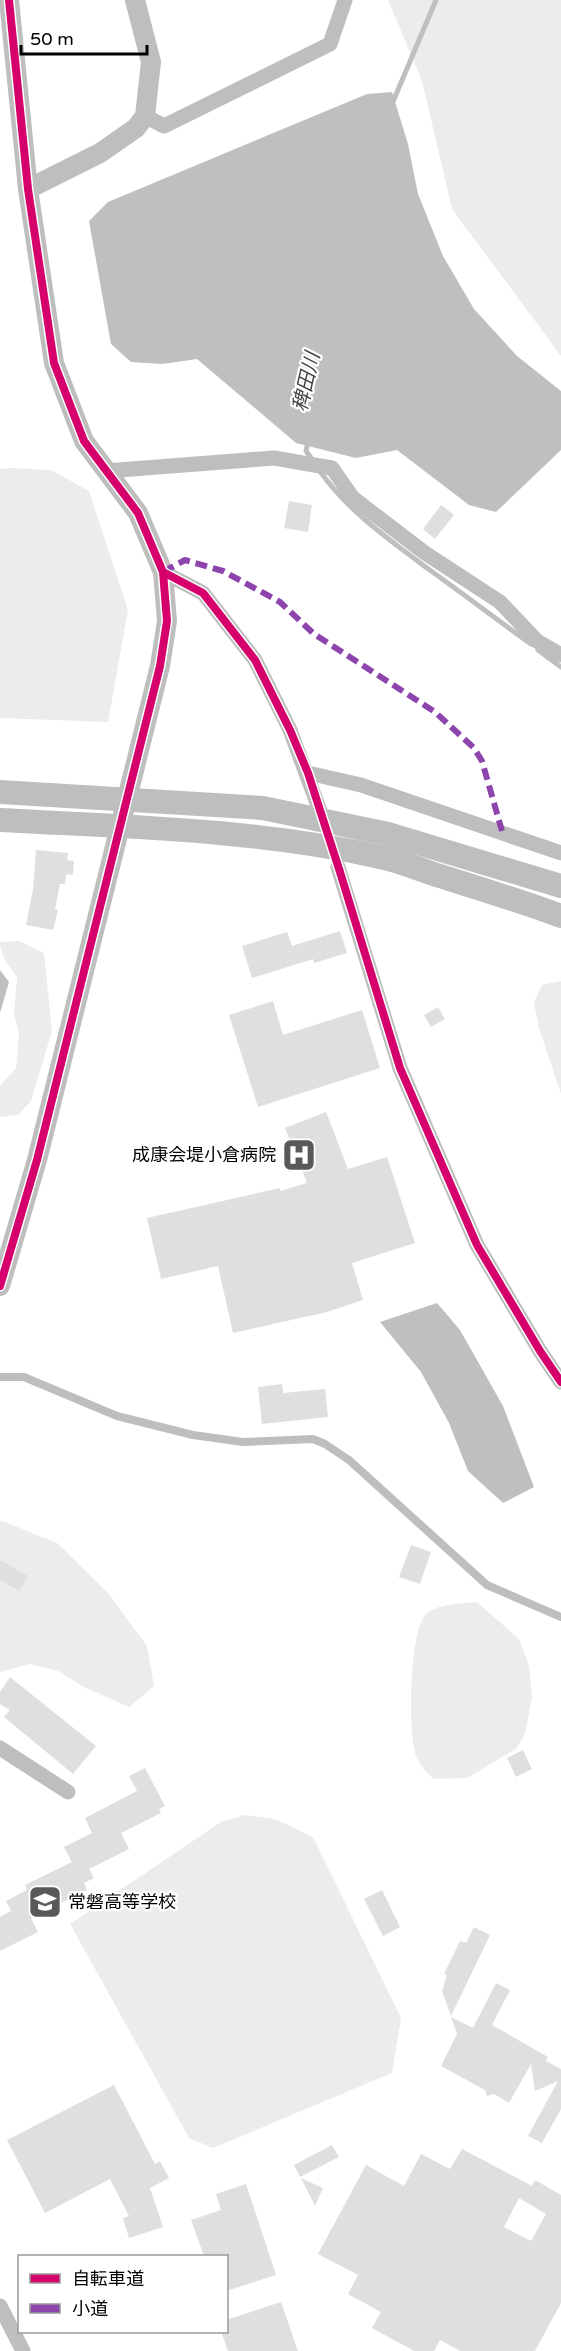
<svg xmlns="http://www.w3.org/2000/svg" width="561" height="2351" font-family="'Varela Round','Noto Sans JP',sans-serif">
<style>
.green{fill:#ececec}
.water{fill:#bfbfbf}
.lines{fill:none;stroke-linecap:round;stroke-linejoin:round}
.stream{stroke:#bfbfbf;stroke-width:5}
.building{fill:#dfdfdf;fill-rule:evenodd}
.service{stroke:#bebebe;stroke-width:8}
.minor{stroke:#bebebe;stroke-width:15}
.tertiary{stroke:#bebebe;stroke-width:20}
.primary{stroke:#bebebe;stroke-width:24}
.quiet{stroke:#8e44ad;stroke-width:6;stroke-dasharray:12 6;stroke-linecap:butt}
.cycleway-casing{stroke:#fff;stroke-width:11}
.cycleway{stroke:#d6006c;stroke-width:8}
.labels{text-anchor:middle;stroke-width:4.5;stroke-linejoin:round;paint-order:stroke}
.poi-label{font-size:18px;fill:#000;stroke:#fff;text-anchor:end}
.water-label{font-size:20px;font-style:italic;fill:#444;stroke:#fff}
</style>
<rect width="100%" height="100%" fill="#fff"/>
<!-- green -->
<path class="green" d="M388,0h173v356l-109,-147 -30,-128z
M10,468l41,2 38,21 39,119 -20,112 -108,-4v-249z
M19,941l25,12 8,78 -21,70 -13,14 -18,2v-31l16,-18 3,-35 -5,-19 3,-37c-8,-11 -17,-21 -17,-35z
M561,981v113l-22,-66 -5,-25 8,-18z
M0,1520l57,23 51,50 39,53 7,40 -25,21 -47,-21 -24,-15 -28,-7 -30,8z
M477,1602l42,37 10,27 3,31 -7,37 -9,15 -49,29 -33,1c-7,-5 -13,-13 -17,-21 -10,-21 -8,-131 10,-145 14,-10 34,-9 50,-11z
M244,1815l31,4 38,18 88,181 -9,55 -179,75 -24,-10 -119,-214 151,-102z"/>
<!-- water -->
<path class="water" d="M392,92l16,52 10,50 25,62 31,53 43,47 44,35v59l-65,62 -27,-7 -72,-55 -41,8 -60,-15 -99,-84 -35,5 -31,-2 -20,-18 -22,-123 19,-19 259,-108z
M0,970l9,12 -9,31z
M437,1303l23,27 43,76 31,81 -31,16 -35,-32 -19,-48 -28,-51 -41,-50z"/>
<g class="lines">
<!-- stream -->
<path class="stream" d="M392,104l44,-104
M308,441l-2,10 8,11
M319,470c29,41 68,68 108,98 35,25 69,51 104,76
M538,650l23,17"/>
</g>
<!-- building -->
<path class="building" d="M289,501l23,4 -4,27 -24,-4z
M441,505l13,10 -19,24 -12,-10z
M36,850l32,3 -1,7 7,1 -1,14 -7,-1 -1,10h-5l-5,25 3,1 -5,20 -27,-5 7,-36z
M340,931l7,22 -33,10 -1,-4 -61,19 -10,-32 45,-14 5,14z
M273,1001l10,34 79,-25 18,58 -122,39 -29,-92z
M438,1007l7,12 -14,8 -7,-12z
M326,1112l22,57 39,-12 28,86 -63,20 11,37 -36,12 -94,21 -15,-67 -57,13 -14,-61 133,-30v3l27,-8 -22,-55z
M282,1384l1,9 42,-4 3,28 -66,7 -4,-37z
M411,1545l20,7 -11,32 -21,-7z
M0,1560l28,16 -9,15 -19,-11z
M10,1677l86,69 -23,28 -69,-57 6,-7 -10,-6v-12z
M523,1750l9,19 -16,8 -9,-19z
M145,1768l20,38 -6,3 2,4 -40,20 8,16 -40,20 5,9 -10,5 3,7 -56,28 7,14 -38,19v-34l11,-6 -5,-10 21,-11 -2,-5 47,-23 -8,-15 28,-14 -7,-15 52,-27 -8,-15z
M382,1890l18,37 -17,9 -19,-37z
M474,1927l16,8 -39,81 -9,-25 5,-16 -3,-1 16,-33 6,2z
M496,1983l14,7 -18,35 56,32 -2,4 15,8v40l-19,34 -14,-7 30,-55 -23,10 -4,-27 -22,39 -15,-9 -7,2 -2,-6 -44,-24 16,-32 -6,-17 22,11z
M114,2085l41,79 5,-3 9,17 -19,10 13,39 -34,11 -6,-20 6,-2 -19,-37 -65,34 -38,-73z
M332,2145l7,12 -39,20 -6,-12z
M462,2149l70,37 3,-6 26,15v108l-26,48h-75l-20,-11 -6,11h-20l-42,-23 9,-16 -33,-18 10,-19 -40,-21 48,-89 38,21 17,-32 29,15zM519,2198l27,16 -15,27 -27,-14z
M301,2178l22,10 -8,18z
M246,2184l30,91 -50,16v-35h-22l-13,-36 30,-10 -5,-16z
M281,2302l17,49h-70l-7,-20h5v-11z"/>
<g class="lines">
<!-- service -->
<path class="service" d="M0,1377h24l93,39 76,19 50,7 70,-3 12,5 24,16 138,125 74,32"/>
<!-- minor -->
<path class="minor" d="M145,116l19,10 166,-82 15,-44
M106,471l168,-13 58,10 21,30 72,55 75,49 37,39 24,14
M163,572l40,21 52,67 35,70 30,81
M308,773l53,12 200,68
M338,867l62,201 77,177 63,106 21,31
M0,1748l68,44
M0,2306l23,45"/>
<!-- tertiary -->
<path class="tertiary" d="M28,189l72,-36 36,-25 9,-12 6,-54 -16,-62
M0,1286l37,-126 123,-494 7,-45 -4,-49 -25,-59 -54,-72 -30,-78 -26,-174 -19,-189"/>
<!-- primary -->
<path class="primary" d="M0,792l263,16 125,26 173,52
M0,820c127,7 255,9 380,37 20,4 40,13 60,19 41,13 81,25 121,40"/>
<!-- quiet -->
<path class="quiet" d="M163,572l22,-12 38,11 57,31 34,32 121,78 39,36 8,13 20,70"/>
<defs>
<path id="cycleway" d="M163,572l40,21 52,67 35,70 18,43 32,99 60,196 77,177 63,106 21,31
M0,1286l37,-126 123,-494 7,-45 -4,-49 -25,-59 -54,-72 -30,-78 -26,-174 -19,-189"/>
</defs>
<!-- cycleway casing -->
<use href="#cycleway" class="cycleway-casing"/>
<!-- cycleway -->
<use href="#cycleway" class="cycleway"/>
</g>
<!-- icons -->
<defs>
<symbol id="hospital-square" viewBox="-11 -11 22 22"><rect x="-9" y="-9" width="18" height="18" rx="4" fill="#595959" stroke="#fff"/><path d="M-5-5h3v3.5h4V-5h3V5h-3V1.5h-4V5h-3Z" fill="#fff"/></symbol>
<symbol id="school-square" viewBox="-11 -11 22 22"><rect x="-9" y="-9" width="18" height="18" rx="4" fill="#595959" stroke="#fff"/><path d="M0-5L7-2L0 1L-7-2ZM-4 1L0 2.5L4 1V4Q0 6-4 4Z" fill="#fff"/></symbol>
</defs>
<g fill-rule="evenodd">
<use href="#hospital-square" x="280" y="1136" width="38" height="38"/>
<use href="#school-square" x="26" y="1883" width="38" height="38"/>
</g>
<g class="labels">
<!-- poi labels -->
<g class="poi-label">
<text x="276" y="1161">成康会堤小倉病院</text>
<text x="68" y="1908" text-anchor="start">常磐高等学校</text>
</g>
<!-- water labels -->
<g class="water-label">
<text transform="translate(306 382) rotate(-77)" y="7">稗田川</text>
</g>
</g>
<!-- legend -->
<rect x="18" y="2255" width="210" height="78" fill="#ffffff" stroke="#999999" stroke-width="1.5"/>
<rect x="30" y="2274" width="30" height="9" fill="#d6006c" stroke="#999999" stroke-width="1.5"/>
<text x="72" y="2285" font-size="18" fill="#000000">自転車道</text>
<rect x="30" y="2304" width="30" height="9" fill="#8e44ad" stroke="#999999" stroke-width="1.5"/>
<text x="72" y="2315" font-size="18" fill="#000000">小道</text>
<!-- scale -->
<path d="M21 45v9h126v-9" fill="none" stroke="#000000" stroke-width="3"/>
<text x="30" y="45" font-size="18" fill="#000000" stroke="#ffffff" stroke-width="4.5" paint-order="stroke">50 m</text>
</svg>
